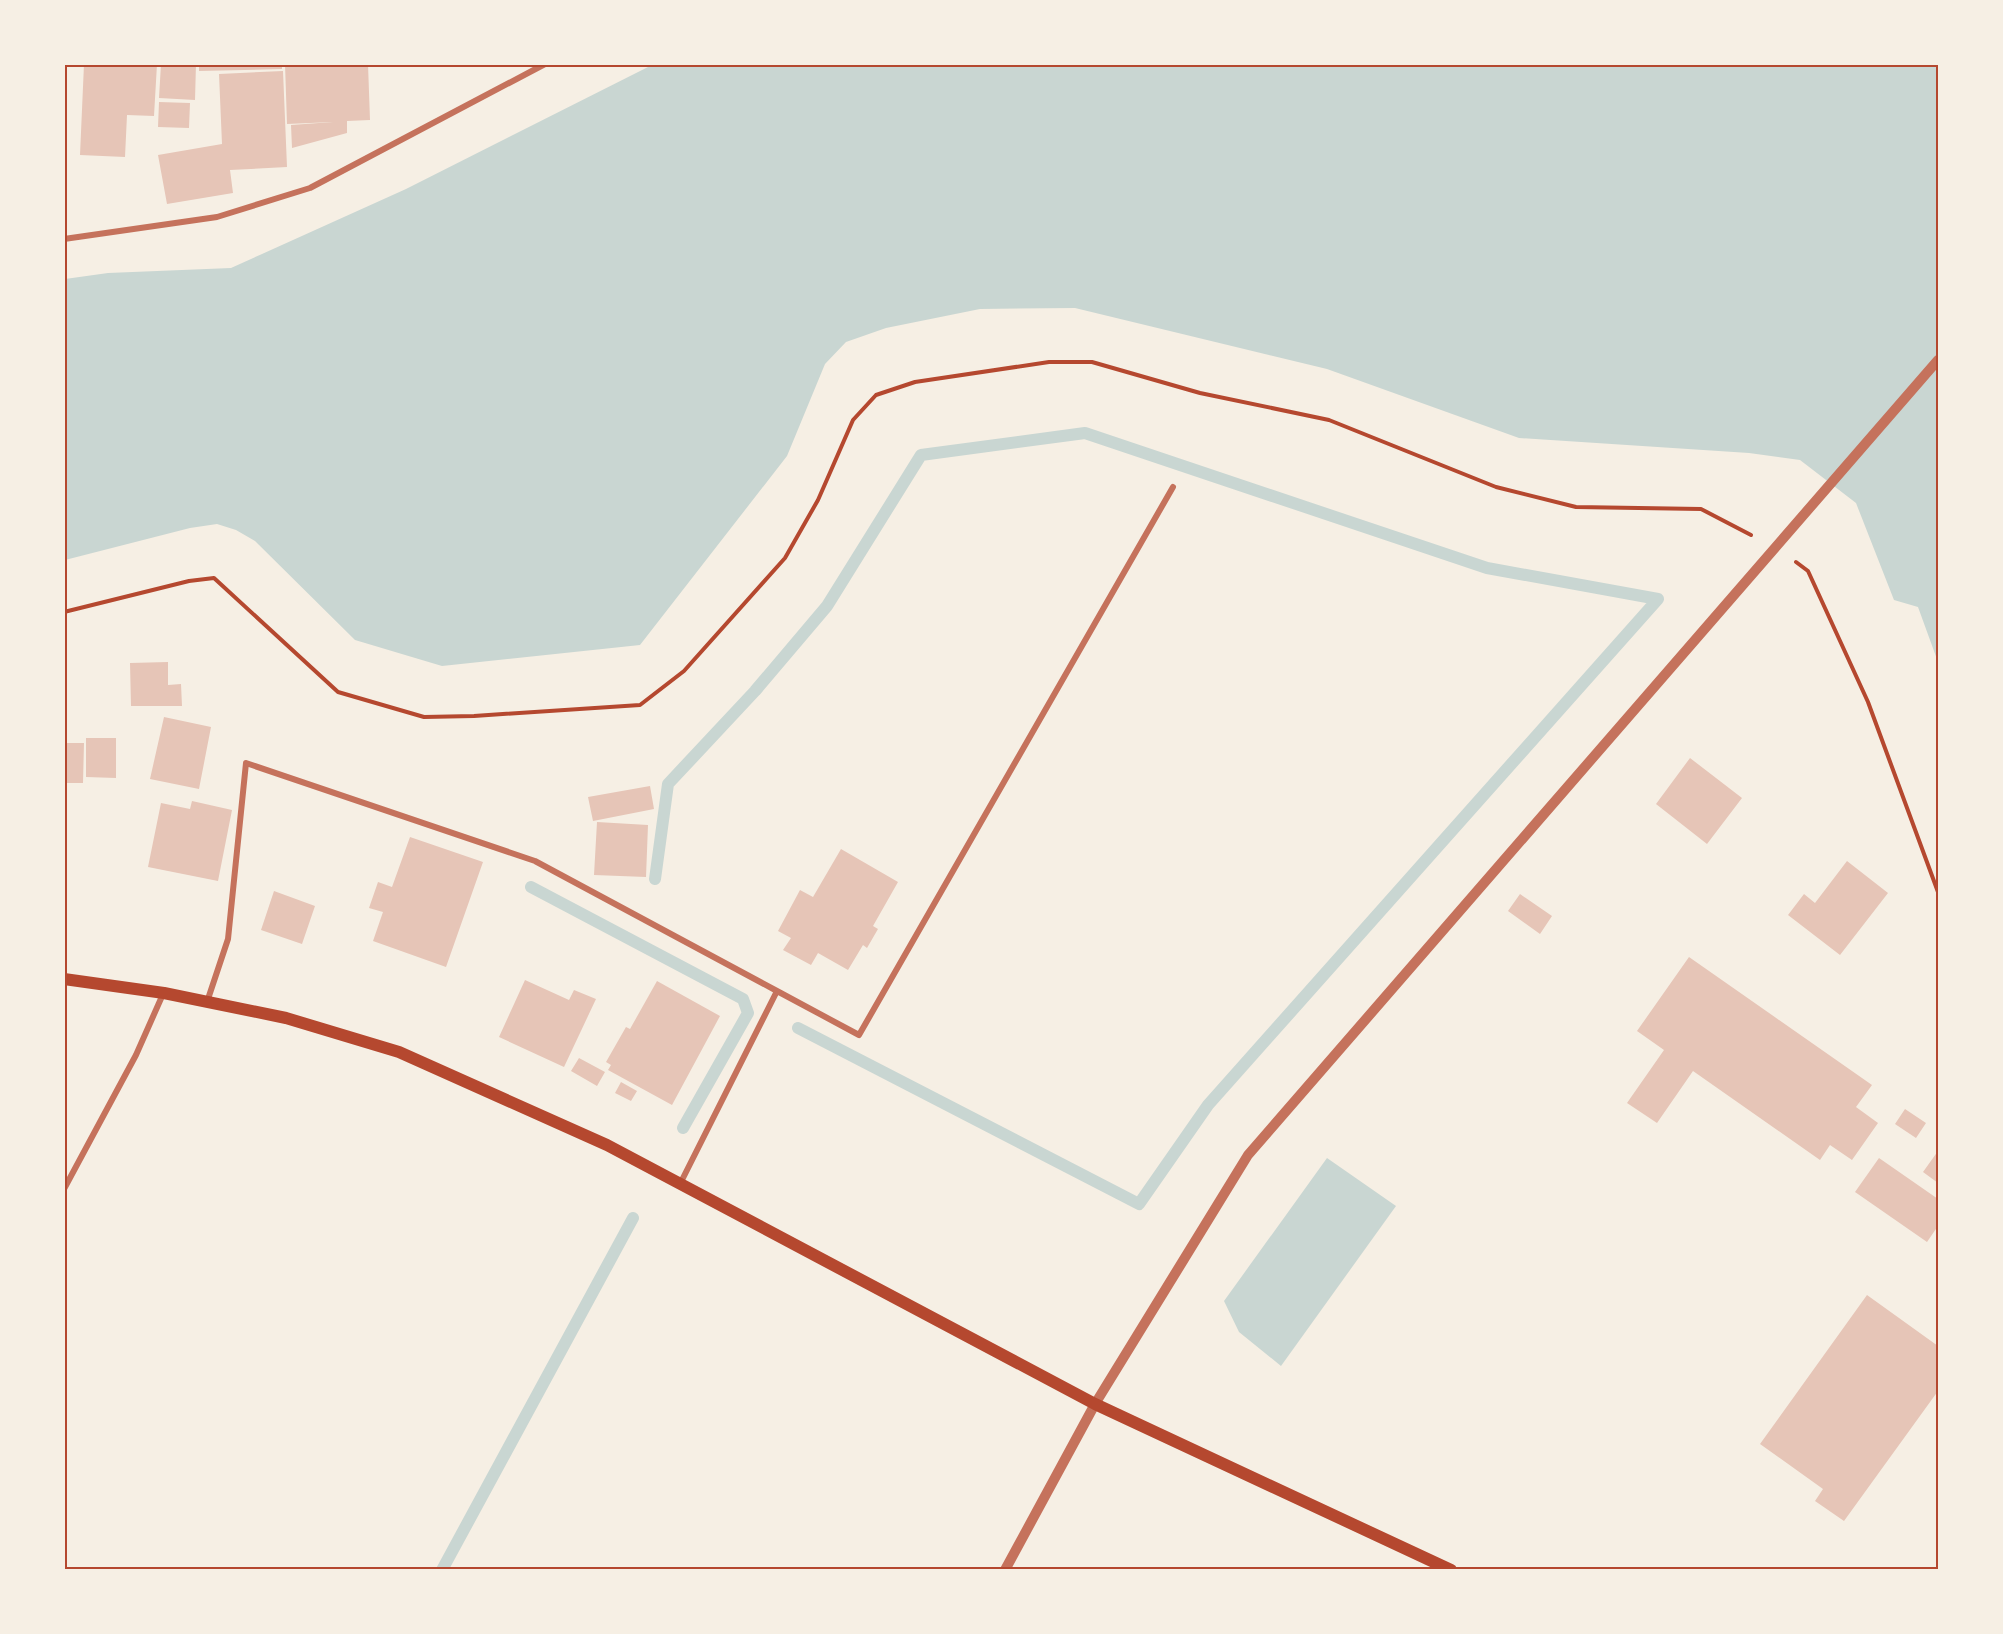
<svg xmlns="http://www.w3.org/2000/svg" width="2003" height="1634" font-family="Barlow,sans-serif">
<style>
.water{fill:#c9d6d2}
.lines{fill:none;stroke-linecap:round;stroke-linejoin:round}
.stream{stroke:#c9d6d2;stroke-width:12}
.building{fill:#e6c5b7}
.path{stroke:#b5482f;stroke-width:4}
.minor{stroke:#c5725c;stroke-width:6}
.tertiary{stroke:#c5725c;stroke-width:10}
.secondary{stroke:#b5482f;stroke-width:12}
.neatline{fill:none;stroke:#b5482f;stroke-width:2}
</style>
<rect width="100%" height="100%" fill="#f6efe4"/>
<!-- water -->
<path class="water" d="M652,65h1286v597l-20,-55 -24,-7 -38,-97 -56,-43 -51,-7 -230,-15 -192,-69 -252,-61 -95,1 -94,19 -40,14 -21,22 -38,92 -147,189 -198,21 -87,-26 -100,-99 -19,-11 -19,-6 -27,4 -125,32v-281l43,-6 123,-5 175,-79z
M1327,1158l69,48 -115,160 -42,-34 -15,-31z"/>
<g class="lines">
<!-- stream -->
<path class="stream" d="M655,879l13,-95 87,-93 72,-85 94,-151 164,-22 402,135 171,31
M531,887l212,112 5,14 -65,115
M798,1028l341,176 69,-99 450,-506
M442,1570l191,-352"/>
</g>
<!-- building -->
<path class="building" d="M84,64h73l-3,52 -27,-1 -2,42 -45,-2z
M161,64h35l-1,36 -36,-2z
M199,64h83v5l-83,2z
M285,64h83l2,56 -23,1v12l-55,15 -1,-23 42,-3 -46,2z
M283,71l4,96 -57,3 3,23 -66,11 -9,-49 64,-11 -3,-70z
M159,102l31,1 -1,25 -31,-1z
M168,662v23l13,-1 1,22h-51l-1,-43z
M164,717l47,10 -12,62 -49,-10z
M86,738h30v40l-30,-1z
M64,743h20l-1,40h-19z
M1690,758l52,40 -35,46 -51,-40z
M650,786l4,23 -61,12 -5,-24z
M192,801l40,9 -14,71 -70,-14 13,-64 29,6z
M597,822l51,3 -2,52 -52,-2z
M410,837l73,25 -37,105 -73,-26 10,-29 -14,-4 9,-26 14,5z
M841,849l57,33 -25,44 5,3 -11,19 -4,-3 -15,25 -30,-17 -7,12 -28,-15 8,-12 -13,-7 22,-41 13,7z
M1847,861l41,32 -48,62 -52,-40 16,-21 11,9z
M274,891l41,15 -13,38 -41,-14z
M1520,894l32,22 -12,18 -32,-23z
M1689,957l183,128 -16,22 22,16 -26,37 -22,-15 -10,15 -127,-89 -36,52 -30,-20 37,-53 -27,-19z
M525,980l44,20 5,-10 22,9 -32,68 -65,-30z
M657,981l63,35 -48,89 -64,-35 3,-5 -5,-3 20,-35 4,2z
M579,1058l26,14 -8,14 -26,-15z
M621,1082l16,9 -6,10 -16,-8z
M1905,1109l21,14 -10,15 -21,-14z
M1938,1151v32l-15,-11z
M1879,1158l59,41v27l-11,16 -72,-50z
M1867,1295l71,51v45l-94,130 -29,-20 8,-12 -63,-45z"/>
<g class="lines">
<!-- path -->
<path class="path" d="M1796,562l12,9 60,131 70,190
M64,612l125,-31 25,-3 124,114 86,25 50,-1 166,-11 44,-34 101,-113 33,-58 35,-80 23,-25 39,-13 134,-20h43l108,31 129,27 167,67 80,20 125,2 50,26"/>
<!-- minor -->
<path class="minor" d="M64,239l153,-22 93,-29 235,-124
M207,1002l21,-63 18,-176 289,98 242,130
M680,1184l97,-193 82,44 314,-548
M64,1189l72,-134 27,-61"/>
<!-- tertiary -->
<path class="tertiary" d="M1005,1570l90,-166 153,-249 690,-795"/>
<!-- secondary -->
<path class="secondary" d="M64,979l100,14 122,25 113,34 208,93 488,259 356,166"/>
</g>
<!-- border -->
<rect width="2003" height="1634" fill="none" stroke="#f6efe4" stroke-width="132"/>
<rect x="66" y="66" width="1871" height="1502" class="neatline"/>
</svg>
